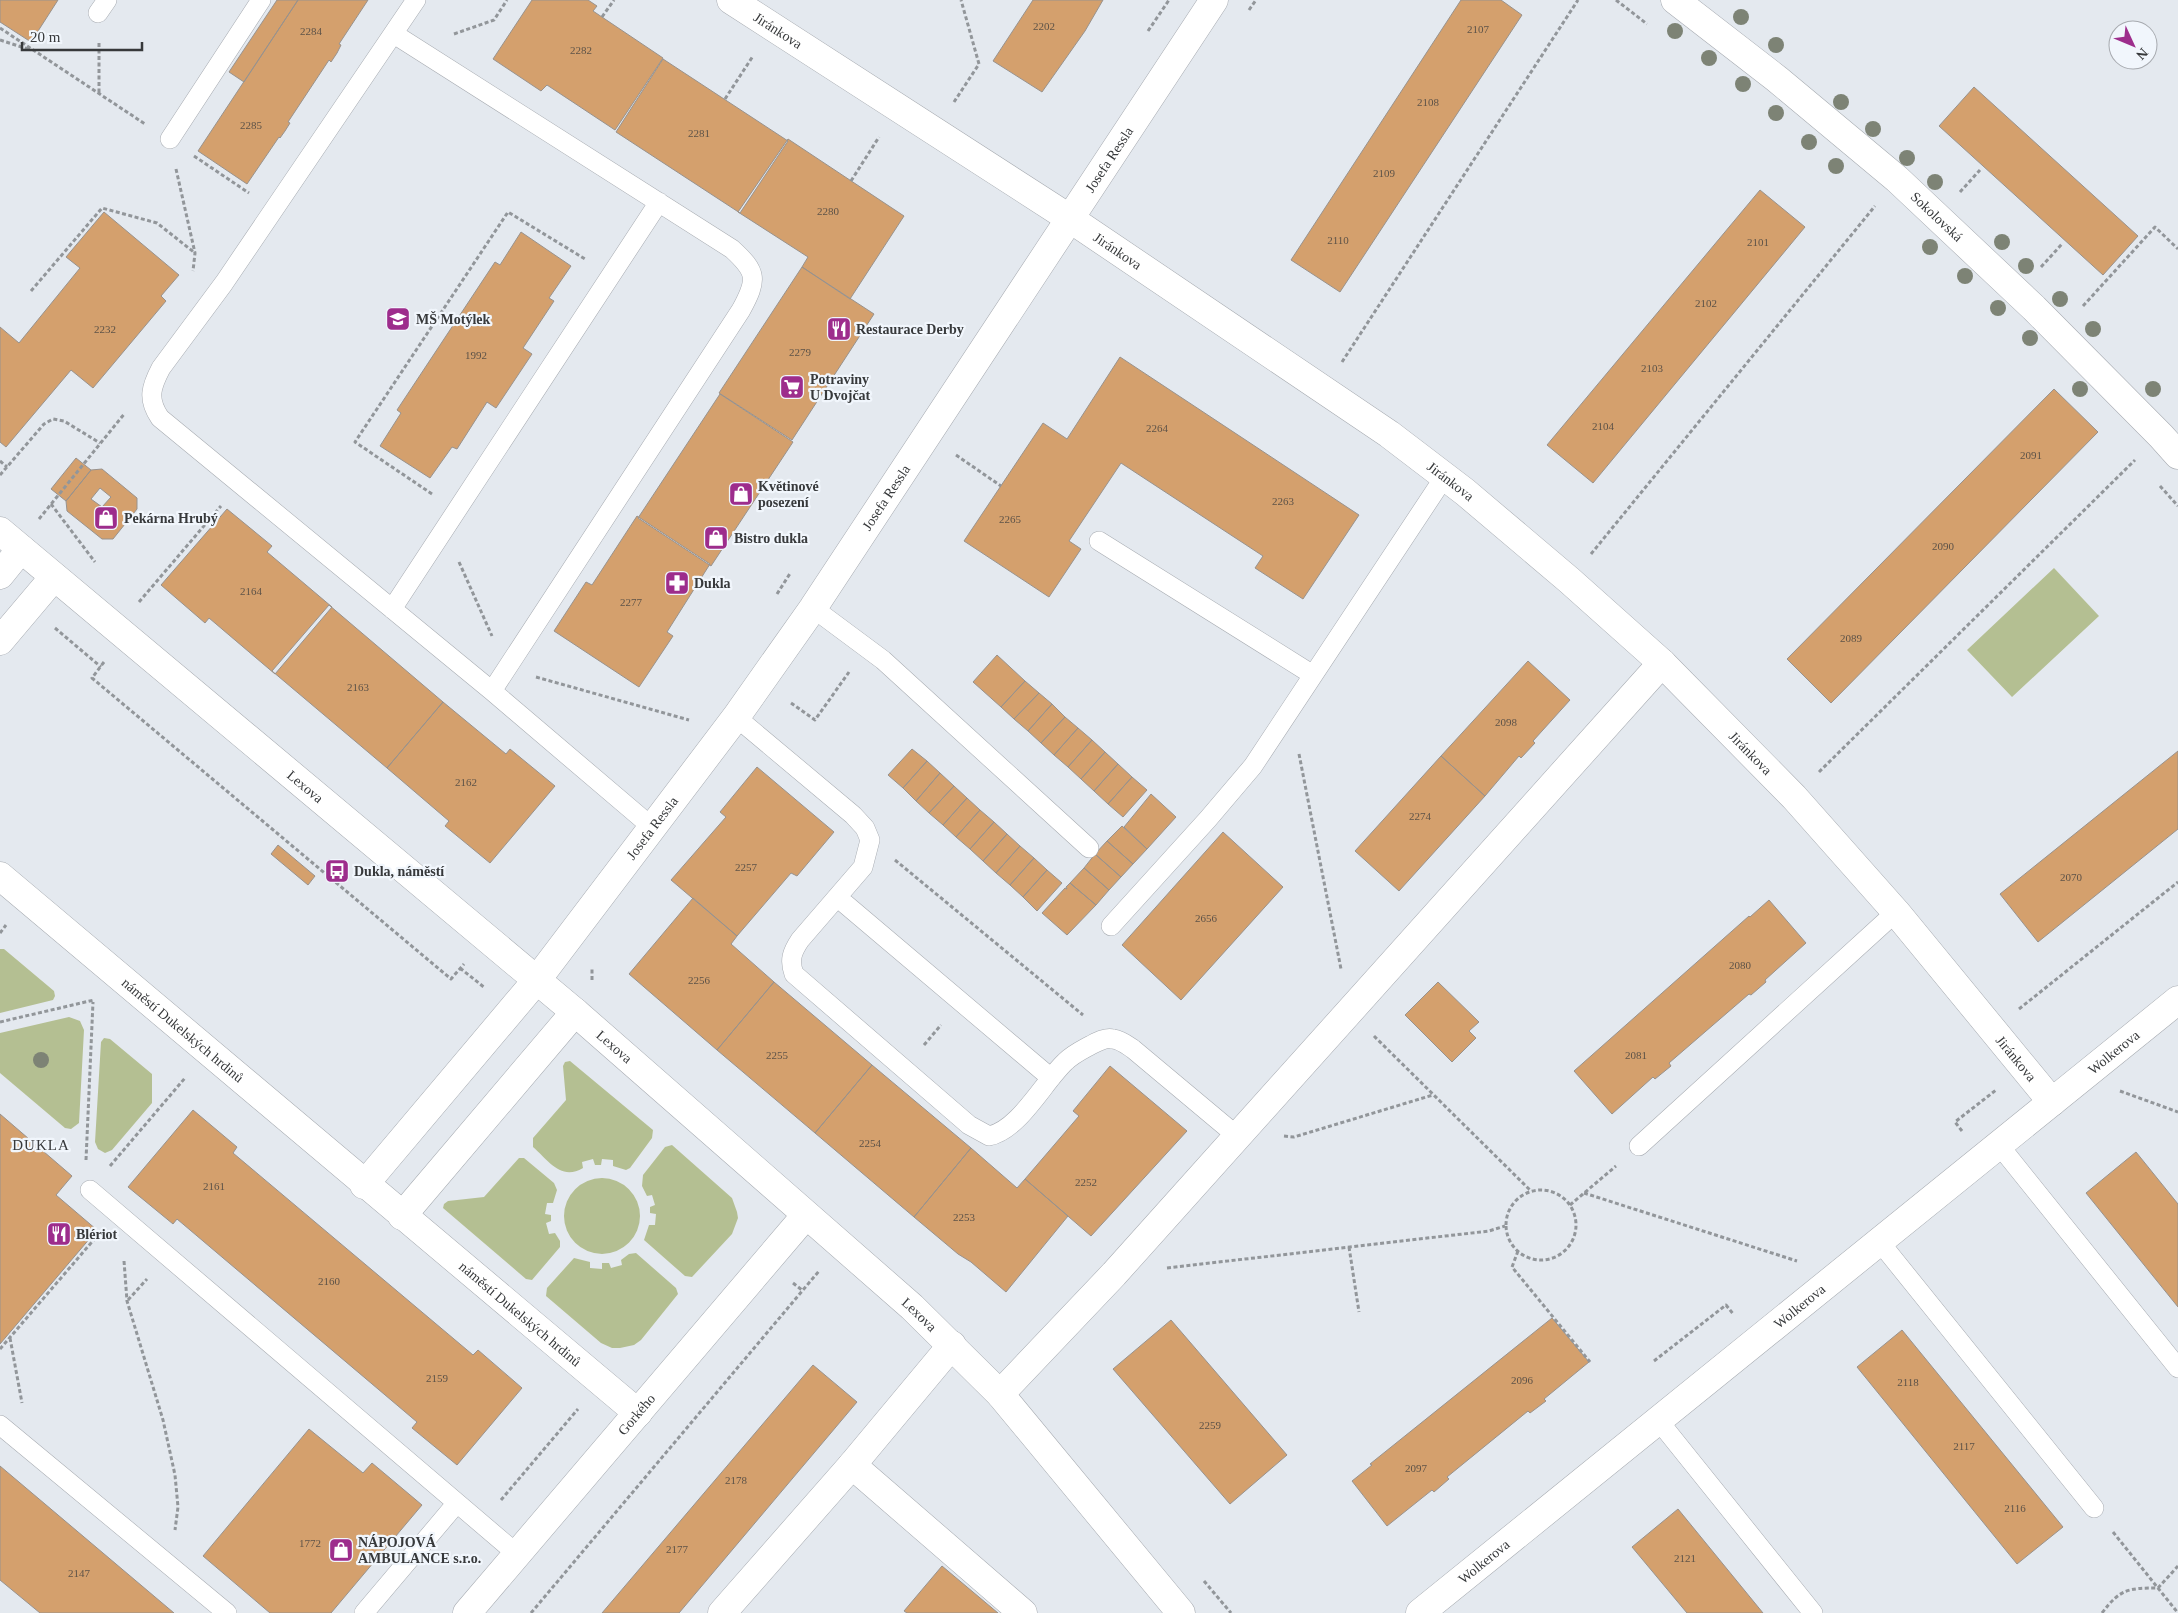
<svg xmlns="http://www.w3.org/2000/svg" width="2178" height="1613" font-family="Georgia,serif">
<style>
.green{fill:#b4bf92}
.building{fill:#d4a06d;stroke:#98928d;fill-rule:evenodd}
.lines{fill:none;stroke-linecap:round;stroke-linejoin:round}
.lane-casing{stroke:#a7abb1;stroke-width:20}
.street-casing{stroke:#a7abb1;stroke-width:29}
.path{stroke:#92969a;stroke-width:3;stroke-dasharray:4 2.5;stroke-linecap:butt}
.lane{stroke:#fff;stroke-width:19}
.street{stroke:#fff;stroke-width:28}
.tree{fill:#7d8375}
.labels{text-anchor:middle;stroke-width:4.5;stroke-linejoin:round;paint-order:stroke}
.number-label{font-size:11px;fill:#5e5348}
.street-label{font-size:14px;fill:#37393b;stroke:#f1f6fc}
.poi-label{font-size:14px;font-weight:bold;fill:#37393b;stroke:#f1f6fc;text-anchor:start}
.neighbourhood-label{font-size:15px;letter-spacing:1px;fill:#37393b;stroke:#f1f6fc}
</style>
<rect width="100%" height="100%" fill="#e4e9ef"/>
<!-- green -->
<path class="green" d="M2054,568l45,48 -87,81 -45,-47z
M0,949h4l50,42 1,5 -2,4 -53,13z
M69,1017l11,4 4,9 -5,93 -8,6 -6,-1 -65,-55v-40z
M104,1038l6,1 42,35v29l-40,47 -7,3 -7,-4 -3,-7 6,-100z
M570,1061l83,69 -1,8 -22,30 -4,2 -13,-4v-6l-11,-1 -1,6h-6l-2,-6 -11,3 1,6c-22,13 -34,-7 -50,-21v-9l33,-38 -3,-34 2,-4z
M672,1145l60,53 5,14 1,6 -6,16 -40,43 -7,-1 -41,-36 5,-15h6l1,-11 -6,-1v-6l5,-2 -3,-10 -5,1 -5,-10 1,-11 22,-28z
M519,1158h5l30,25 3,7 -4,13h-6l-2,11 6,1v6l-5,2 3,11 6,-1 5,8v6l-28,33 -6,-1 -83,-71 1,-4 4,-3 36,-4z
M564 1216a38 38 0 1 1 76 0a38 38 0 1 1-76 0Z
M636,1253l40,35 2,6 -37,46 -7,5 -14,3h-8l-11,-5 -55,-47 1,-8 27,-30 16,4v6l12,1v-6h7l2,5 11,-3 -1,-5 8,-6z"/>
<!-- building -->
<path class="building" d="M0,0h58l-27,42 -31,-20z
M277,0h21l-54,82 -15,-10z
M298,0h70l-29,44 2,1 -4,8 -6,9 -2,-2 -41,62 2,1 -5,8 -5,7 -1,-1 -32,47 -49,-33z
M532,0h56l9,6 -4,5 70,47 -48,72 -68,-45 -6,6 -48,-32z
M1033,0h70l-18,31 -43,61 -49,-31z
M1461,0h40l21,15 -182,277 -49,-32z
M663,59l125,82 -48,72 -124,-81z
M1974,87l164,149 -35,39 -164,-149z
M788,139l116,77 -54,83 -48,-32 6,-10 -70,-45z
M1760,190l45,37 -212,256 -46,-38z
M104,212l75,63 -18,21 5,5 -73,87 -22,-18 -65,77 -6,-5v-115l19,16 61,-75 -14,-11z
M521,232l50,34 -22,32 5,3 -31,47 9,6 -36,54 -9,-6 -30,47 -5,-2 -22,31 -50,-32 21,-33 -4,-3 98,-148 5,3z
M802,267l72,47 -82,126 -73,-47z
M1120,357l239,158 -56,84 -48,-31 8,-12 -142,-93 -52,78 12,8 -32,48 -85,-56 79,-118 24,16z
M2054,389l44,43 -267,271 -44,-44z
M720,394l73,48 -82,124 -73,-48z
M76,458l15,12 -25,31 -15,-12z
M102,469l35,29v11l-24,30h-11l-35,-28 -1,-10 25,-31zM100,488l11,9 -9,10 -11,-8z
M227,509l45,37 -5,6 65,55 -57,67 -66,-56 -4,5 -44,-38z
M637,516l73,48 -43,68 6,4 -34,51 -85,-56 32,-49 6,3z
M329,605l114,97 -56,66 -115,-97z
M997,655l28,26 -24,26 -28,-25z
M1528,661l42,39 -37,41 2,2 -14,15 -2,-2 -34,40 -44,-40z
M1025,681l14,12 -25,26 -13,-12z
M1039,693l13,11 -24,27 -14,-12z
M443,702l63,52 4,-5 45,37 -65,77 -45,-37 4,-5 -62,-53z
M1052,704l13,13 -24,26 -13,-12z
M1065,717l13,11 -24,27 -13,-12z
M1078,728l14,12 -24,27 -14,-12z
M1092,740l13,12 -24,27 -13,-12z
M912,749l15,12 -24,27 -15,-13z
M2178,751v78l-140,113 -38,-48z
M1105,752l13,12 -24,27 -13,-12z
M1441,756l44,40 -86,95 -44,-40z
M927,761l13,12 -24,28 -13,-13z
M1118,764l14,13 -24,27 -14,-13z
M757,767l77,65 -37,44 -6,-3 -54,63 -66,-56 55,-63 -6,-5z
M940,773l14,13 -25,27 -13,-12z
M1132,777l15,13 -24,27 -15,-13z
M954,786l13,12 -24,27 -14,-12z
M1151,794l25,23 -29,32 -23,-22z
M967,798l13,12 -24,27 -13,-12z
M980,810l14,12 -24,27 -14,-12z
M994,822l13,12 -24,27 -13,-12z
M1122,826l25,23 -14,15 -26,-23z
M1223,832l60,55 -102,113 -59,-55z
M1007,834l13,12 -24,27 -13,-12z
M1107,841l26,23 -12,13 -26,-23z
M278,845l37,31 -7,9 -37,-31z
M1020,846l14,12 -24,27 -14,-12z
M1095,854l26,23 -12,13 -25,-22z
M1034,858l13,12 -24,27 -13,-12z
M1084,868l25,22 -13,15 -26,-22z
M1047,870l15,13 -25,28 -14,-14z
M1070,883l26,22 -29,30 -25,-22 23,-25 2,1 -1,-2z
M693,898l44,38 -6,8 43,38 -57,68 -88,-76z
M1769,900l37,43 -41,37 1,2 -15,13 -2,-1 -80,69 2,3 -16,13 -2,-2 -41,37 -38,-43 175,-155 1,1z
M774,982l98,83 -57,68 -98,-83z
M1438,982l41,40 -10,9 7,7 -24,24 -47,-47z
M872,1065l99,83 -57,69 -99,-84z
M1110,1066l77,65 -96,105 -66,-57 54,-63 -6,-5z
M193,1110l44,37 -4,6 240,202 5,-5 44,38 -65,77 -45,-37 5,-6 -240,-203 -4,5 -45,-37z
M0,1114l72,62 -16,19 41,35 -97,114z
M971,1148l46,40 8,-9 43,37 -62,76 -35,-30 -13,-8 -44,-37z
M2136,1152l42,52v103l-92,-114z
M1552,1318l37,44 -45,37 2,2 -16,12 -2,-2 -81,66 2,2 -15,13 -2,-2 -45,36 -35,-45 20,-16 -2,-1z
M1171,1320l116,135 -57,49 -117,-135z
M1902,1330l161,197 -46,37 -160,-197z
M813,1365l44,37 -178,211h-77z
M309,1429l54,44 9,-10 50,42 -91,108h-61l-67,-57z
M0,1466l174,147h-134l-40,-33z
M1678,1509l85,104h-76l-55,-66z
M942,1566l56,47h-91l-3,-2z"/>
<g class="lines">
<defs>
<path id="lane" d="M416,0l-192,283 -63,85c-10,19 -14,31 -1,50l332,273 161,137
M98,13l9,-13
M394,34l338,215c25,23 26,30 9,61l-249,381
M170,139l91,-139
M1099,541l214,134
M813,608l70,52 206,188
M392,609l267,-407
M736,717l117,98 12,13 5,12 -7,27 -63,73c-8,12 -11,20 -6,34l175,151 20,11c30,-6 54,-53 76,-74 8,-8 17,-12 26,-17 6,-3 15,-8 22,-6 8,1 14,6 20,10l104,87
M837,897l214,181
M1111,926l97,-107 45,-53 192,-290
M1999,1145l179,223
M1639,1146l257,-234
M90,1190l427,364
M1879,1241l215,267
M1658,1420l155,193
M0,1425l227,188
M364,1613l92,-109"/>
<g id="street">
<path id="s1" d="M731,0l338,218 320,216 76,58 104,88 93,83 132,134 102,115 156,190"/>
<path id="s2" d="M1675,0l102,79 120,100 137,129 127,128 17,19"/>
<path id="s3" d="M0,531l575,481 337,295 88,87 181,219"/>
<path d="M0,575l21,-26"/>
<path d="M0,641l54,-64"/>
<path id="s4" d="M0,876l638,537"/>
<path id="s5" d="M364,1185l172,-204 200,-264 77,-109 401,-608"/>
<path d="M402,1216l173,-204"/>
<path d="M1000,1394l114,-120 548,-611"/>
<path d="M852,1465l171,148"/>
<path id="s6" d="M467,1613l339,-398"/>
<path d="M722,1613l130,-148 100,-120"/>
<path id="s7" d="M1420,1613l758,-613"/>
</g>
</defs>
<!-- lane casing -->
<use href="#lane" class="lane-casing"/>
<!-- street casing -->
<use href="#street" class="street-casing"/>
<!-- path -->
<path class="path" d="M1616,0l31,24
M1249,10l7,-10
M602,17l12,-17
M0,28l145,96
M1148,31l21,-31
M454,34l40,-14 13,-20
M0,40l31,10
M99,43v50
M725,99l28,-43
M954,102l25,-38 -18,-64
M194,156l55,37
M176,169l19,84 -2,18
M851,181l28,-44
M1960,192l20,-22
M2041,267l21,-23
M31,291l71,-83 55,15 38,30
M2083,306l72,-79 23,22
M1342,362l236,-362
M956,455l45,31
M0,461l7,6
M0,475l44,-51 9,-5 11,2 36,22
M2160,486l18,20
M432,494l-77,-52 153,-230 77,47
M51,504l44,58
M39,519l86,-106
M1591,554l284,-348
M459,562l33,74
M777,594l14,-22
M139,602l82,-96
M55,628l46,39
M104,662l-12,16 359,301 13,-15
M536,677l153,43
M791,703l24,17 34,-48
M1299,754l42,215
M1819,772l316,-312
M895,860l188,155
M0,933l6,-8
M460,968l25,20
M592,980v-13
M2019,1009l159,-127
M0,1022l94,-22
M1374,1036l157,155
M924,1045l17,-20
M2120,1091l58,21
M1962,1131l-7,-9 41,-32
M1284,1136l10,1 139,-42
M86,1160l7,-158
M110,1166l75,-88
M1506 1225a35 35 0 1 1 70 0a35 35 0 1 1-70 0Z
M1584,1193l213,68
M1570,1205l46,-39
M1349,1247l10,65
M1518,1251l-6,16 78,95
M124,1261l3,40 36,119 12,55 3,32 -3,23
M1167,1268l322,-37 16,-5
M793,1283l9,7
M128,1300l19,-21
M10,1338l12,65
M0,1349l97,-113
M1654,1361l72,-56 8,10
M501,1500l77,-91
M2113,1532l65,81
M1204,1581l27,32
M531,1613l288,-342
M2102,1613c18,-24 26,-25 56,-25l20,-22"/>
<!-- lane -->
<use href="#lane" class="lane"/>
<!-- street -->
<use href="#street" class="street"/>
</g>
<!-- trees -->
<g class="tree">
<circle cx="1741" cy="17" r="8"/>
<circle cx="1675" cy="31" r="8"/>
<circle cx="1776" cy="45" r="8"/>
<circle cx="1709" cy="58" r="8"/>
<circle cx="1743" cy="84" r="8"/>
<circle cx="1841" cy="102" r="8"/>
<circle cx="1776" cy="113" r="8"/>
<circle cx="1873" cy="129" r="8"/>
<circle cx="1809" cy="142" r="8"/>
<circle cx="1907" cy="158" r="8"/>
<circle cx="1836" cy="166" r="8"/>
<circle cx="1935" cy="182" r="8"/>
<circle cx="2002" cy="242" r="8"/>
<circle cx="1930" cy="247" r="8"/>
<circle cx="2026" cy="266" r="8"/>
<circle cx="1965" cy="276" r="8"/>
<circle cx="2060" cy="299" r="8"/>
<circle cx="1998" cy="308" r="8"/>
<circle cx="2093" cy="329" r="8"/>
<circle cx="2030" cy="338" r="8"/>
<circle cx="2080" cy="389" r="8"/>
<circle cx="2153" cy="389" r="8"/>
<circle cx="41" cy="1060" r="8"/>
</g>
<!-- icons -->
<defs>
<symbol id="school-square" viewBox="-11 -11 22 22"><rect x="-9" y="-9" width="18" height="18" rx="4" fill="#9d2d8c" stroke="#f1f6fc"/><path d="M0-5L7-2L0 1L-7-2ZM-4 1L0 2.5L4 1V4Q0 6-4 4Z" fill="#fff"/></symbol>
<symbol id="restaurant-square" viewBox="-11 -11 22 22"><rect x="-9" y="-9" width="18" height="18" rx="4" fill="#9d2d8c" stroke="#f1f6fc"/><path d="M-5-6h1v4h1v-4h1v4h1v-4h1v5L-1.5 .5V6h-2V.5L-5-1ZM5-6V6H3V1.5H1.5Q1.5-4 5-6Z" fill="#fff"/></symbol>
<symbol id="supermarket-square" viewBox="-11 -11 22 22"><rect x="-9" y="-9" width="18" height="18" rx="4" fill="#9d2d8c" stroke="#f1f6fc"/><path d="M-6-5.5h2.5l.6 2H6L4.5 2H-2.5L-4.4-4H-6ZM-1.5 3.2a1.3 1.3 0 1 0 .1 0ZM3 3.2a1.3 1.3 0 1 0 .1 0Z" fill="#fff"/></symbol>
<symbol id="shop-square" viewBox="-11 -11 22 22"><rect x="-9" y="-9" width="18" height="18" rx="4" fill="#9d2d8c" stroke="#f1f6fc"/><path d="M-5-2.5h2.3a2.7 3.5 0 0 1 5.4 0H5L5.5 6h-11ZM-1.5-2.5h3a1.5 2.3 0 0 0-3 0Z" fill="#fff"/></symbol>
<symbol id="pharmacy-square" viewBox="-11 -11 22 22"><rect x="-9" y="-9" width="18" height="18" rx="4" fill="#9d2d8c" stroke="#f1f6fc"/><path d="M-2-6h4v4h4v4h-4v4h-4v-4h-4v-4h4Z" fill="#fff"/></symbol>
<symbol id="bus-square" viewBox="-11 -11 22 22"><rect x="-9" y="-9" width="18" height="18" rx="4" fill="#9d2d8c" stroke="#f1f6fc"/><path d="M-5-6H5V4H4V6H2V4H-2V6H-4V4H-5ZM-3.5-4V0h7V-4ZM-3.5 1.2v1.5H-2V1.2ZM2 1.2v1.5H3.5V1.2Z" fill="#fff"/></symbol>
</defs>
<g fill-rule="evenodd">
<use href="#school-square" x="384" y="305" width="28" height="28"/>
<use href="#restaurant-square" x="825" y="315" width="28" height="28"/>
<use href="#supermarket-square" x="778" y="373" width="28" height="28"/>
<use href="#shop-square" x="727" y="480" width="28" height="28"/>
<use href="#shop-square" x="92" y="504" width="28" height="28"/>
<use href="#shop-square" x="702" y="524" width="28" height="28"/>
<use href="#pharmacy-square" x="663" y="569" width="28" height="28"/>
<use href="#bus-square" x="323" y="857" width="28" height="28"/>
<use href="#restaurant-square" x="45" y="1220" width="28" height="28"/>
<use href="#shop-square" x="327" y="1536" width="28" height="28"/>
</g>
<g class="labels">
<!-- number labels -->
<g class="number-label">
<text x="1044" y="30">2202</text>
<text x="1478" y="33">2107</text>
<text x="311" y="35">2284</text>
<text x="581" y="54">2282</text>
<text x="1428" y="106">2108</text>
<text x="251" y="129">2285</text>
<text x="699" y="137">2281</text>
<text x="1384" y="177">2109</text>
<text x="828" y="215">2280</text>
<text x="1338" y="244">2110</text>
<text x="1758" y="246">2101</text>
<text x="1706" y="307">2102</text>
<text x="105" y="333">2232</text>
<text x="800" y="356">2279</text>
<text x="476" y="359">1992</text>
<text x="1652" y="372">2103</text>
<text x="1603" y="430">2104</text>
<text x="1157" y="432">2264</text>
<text x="2031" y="459">2091</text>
<text x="1283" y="505">2263</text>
<text x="1010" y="523">2265</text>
<text x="1943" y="550">2090</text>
<text x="251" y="595">2164</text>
<text x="631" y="606">2277</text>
<text x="1851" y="642">2089</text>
<text x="358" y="691">2163</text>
<text x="1506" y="726">2098</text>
<text x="466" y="786">2162</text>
<text x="1420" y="820">2274</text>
<text x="746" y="871">2257</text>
<text x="2071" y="881">2070</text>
<text x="1206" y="922">2656</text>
<text x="1740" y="969">2080</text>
<text x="699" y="984">2256</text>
<text x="777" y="1059">2255</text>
<text x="1636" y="1059">2081</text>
<text x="870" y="1147">2254</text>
<text x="1086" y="1186">2252</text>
<text x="214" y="1190">2161</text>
<text x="964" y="1221">2253</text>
<text x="329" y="1285">2160</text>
<text x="437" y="1382">2159</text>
<text x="1522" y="1384">2096</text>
<text x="1908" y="1386">2118</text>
<text x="1210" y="1429">2259</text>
<text x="1964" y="1450">2117</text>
<text x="1416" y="1472">2097</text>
<text x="736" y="1484">2178</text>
<text x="2015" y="1512">2116</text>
<text x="310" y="1547">1772</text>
<text x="677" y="1553">2177</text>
<text x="1685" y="1562">2121</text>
<text x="79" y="1577">2147</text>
</g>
<!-- street labels -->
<g class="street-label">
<text dy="5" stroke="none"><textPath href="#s1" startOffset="56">Jiránkova</textPath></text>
<text dy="5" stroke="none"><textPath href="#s5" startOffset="1269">Josefa Ressla</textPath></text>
<text dy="5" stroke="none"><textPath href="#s2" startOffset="340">Sokolovská</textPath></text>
<text dy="5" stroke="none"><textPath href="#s1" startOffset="461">Jiránkova</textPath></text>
<text dy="5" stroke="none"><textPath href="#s1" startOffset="866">Jiránkova</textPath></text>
<text dy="5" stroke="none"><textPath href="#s5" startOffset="864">Josefa Ressla</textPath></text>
<text dy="5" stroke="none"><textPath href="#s1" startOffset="1271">Jiránkova</textPath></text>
<text dy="5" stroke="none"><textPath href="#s3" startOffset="398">Lexova</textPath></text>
<text dy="5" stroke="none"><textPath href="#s5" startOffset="459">Josefa Ressla</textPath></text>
<text dy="5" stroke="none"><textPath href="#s4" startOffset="239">náměstí Dukelských hrdinů</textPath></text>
<text dy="5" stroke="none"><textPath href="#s3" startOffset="802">Lexova</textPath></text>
<text dy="5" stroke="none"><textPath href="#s7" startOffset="892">Wolkerova</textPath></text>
<text dy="5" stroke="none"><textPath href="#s1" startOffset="1676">Jiránkova</textPath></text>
<text dy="5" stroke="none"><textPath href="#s7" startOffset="488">Wolkerova</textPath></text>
<text dy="5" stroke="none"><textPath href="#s4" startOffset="680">náměstí Dukelských hrdinů</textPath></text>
<text dy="5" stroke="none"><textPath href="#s3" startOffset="1208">Lexova</textPath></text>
<text dy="5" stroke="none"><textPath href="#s6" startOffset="261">Gorkého</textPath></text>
<text dy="5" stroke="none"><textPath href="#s7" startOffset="82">Wolkerova</textPath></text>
</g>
<!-- poi labels -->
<g class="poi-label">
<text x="416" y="324">MŠ Motýlek</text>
<text x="856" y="334">Restaurace Derby</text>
<text x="810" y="384">Potraviny<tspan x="810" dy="16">U Dvojčat</tspan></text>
<text x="758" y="491">Květinové<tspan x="758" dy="16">posezení</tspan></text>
<text x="124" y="523">Pekárna Hrubý</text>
<text x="734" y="543">Bistro dukla</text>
<text x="694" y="588">Dukla</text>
<text x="354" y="876">Dukla, náměstí</text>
<text x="76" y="1239">Blériot</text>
<text x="358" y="1547">NÁPOJOVÁ<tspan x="358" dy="16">AMBULANCE s.r.o.</tspan></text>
</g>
<!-- neighbourhood labels -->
<g class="neighbourhood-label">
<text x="41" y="1150">DUKLA</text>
</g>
</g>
<!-- north arrow -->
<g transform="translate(2133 45) rotate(134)"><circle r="24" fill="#f1f6fc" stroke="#a7aaaf"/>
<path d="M0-4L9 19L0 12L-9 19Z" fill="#9d2d8c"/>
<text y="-8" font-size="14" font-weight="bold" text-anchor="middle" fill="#37393b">N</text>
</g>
<!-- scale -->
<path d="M22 42v8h120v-8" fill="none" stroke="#37393b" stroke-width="2.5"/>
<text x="30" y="42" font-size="15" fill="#37393b" stroke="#f1f6fc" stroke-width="4" paint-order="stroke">20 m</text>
</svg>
